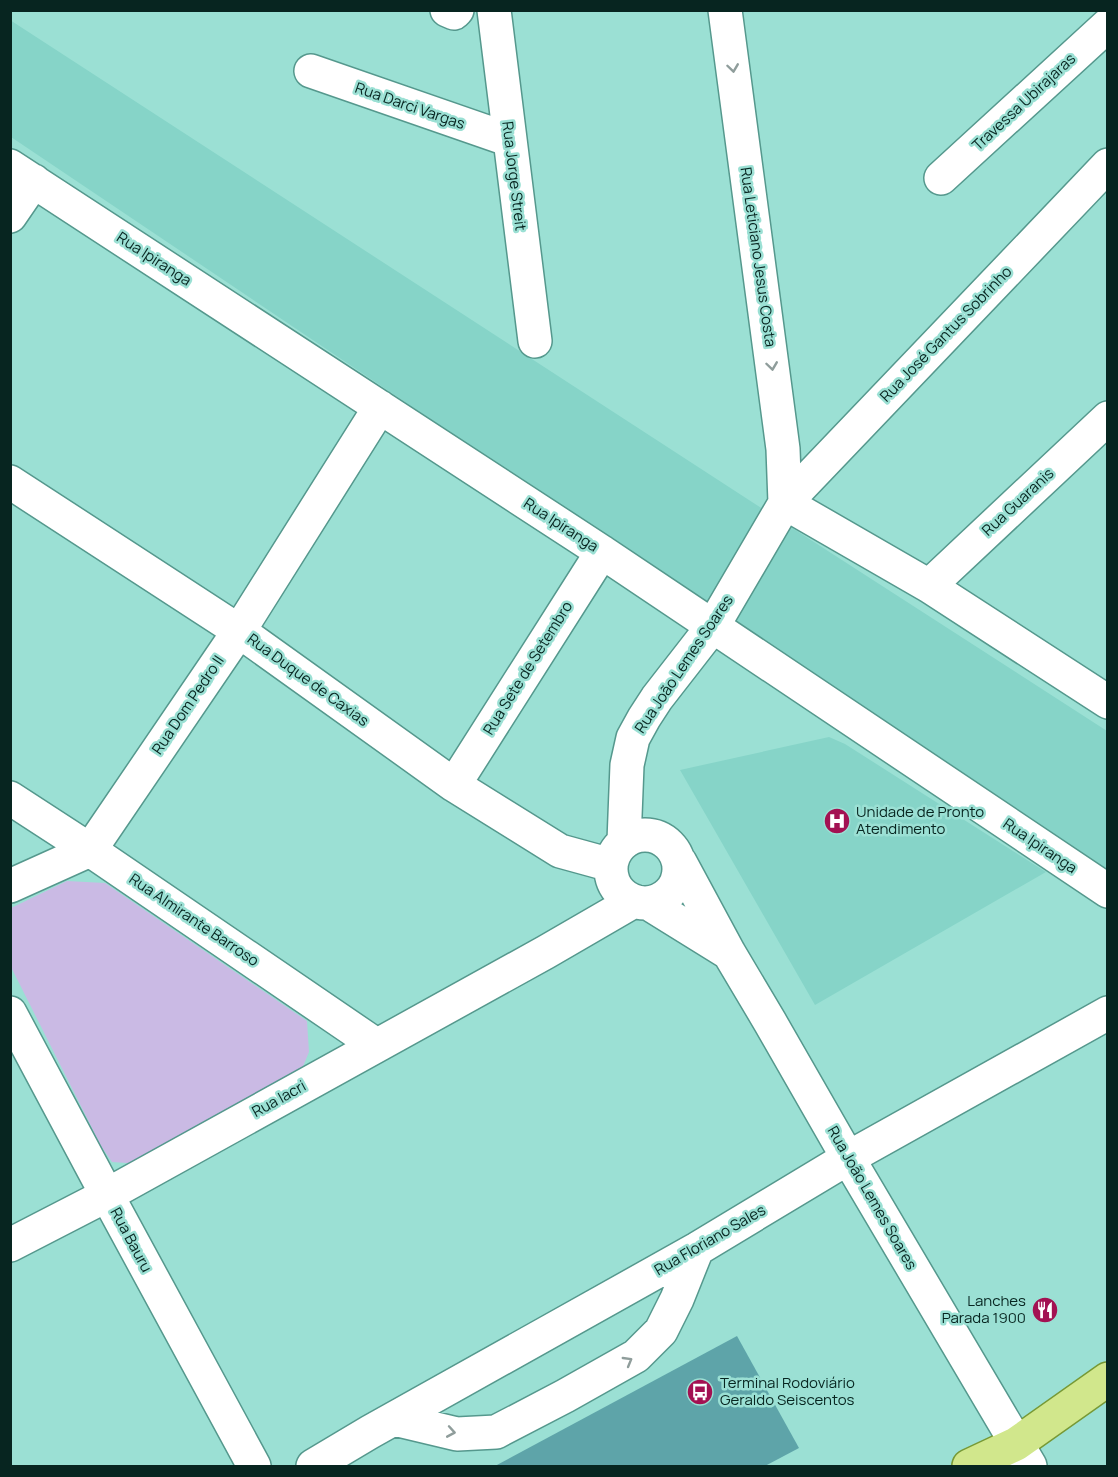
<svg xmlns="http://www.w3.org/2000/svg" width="1118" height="1477" font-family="Manrope,sans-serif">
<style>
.built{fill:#86d4c8}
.green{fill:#cabae4}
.building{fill:#5ea4a9}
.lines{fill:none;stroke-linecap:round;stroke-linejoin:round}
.minor-casing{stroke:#55988d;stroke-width:36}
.major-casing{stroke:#779935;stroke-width:36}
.minor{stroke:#fff;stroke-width:33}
.major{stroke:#d1e78c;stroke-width:33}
.oneway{stroke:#8f9d9b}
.labels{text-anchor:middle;stroke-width:5;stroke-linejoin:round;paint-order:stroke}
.street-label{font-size:15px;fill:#072520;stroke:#9be0d4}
.poi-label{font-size:15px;fill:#072520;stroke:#9be0d4;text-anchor:start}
</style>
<rect width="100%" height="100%" fill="#9be0d4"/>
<!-- built -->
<path class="built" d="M10,20l742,482 355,229v143l-1096,-737z
M829,737l16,7 201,128 -231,133 -135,-235z"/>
<!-- green -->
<path class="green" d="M67,881l38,2 202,138 2,31 -10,24 -158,88 -29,-2 -11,-16 -90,-179v-59z"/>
<!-- building -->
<path class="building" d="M737,1336l62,112 -34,18h-270z"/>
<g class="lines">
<defs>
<path id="minor" d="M447,10l7,3 3,-3
M494,10l41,331
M725,10l58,439 2,54
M311,71l199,69
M10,166l592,386 506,339
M941,178l167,-153
M10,216l24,-35
M10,482l229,149 215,154 106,66 51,14
M785,503l144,83 179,116
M929,586l179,-168
M454,785l148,-233
M10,798l80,52 286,195
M611 869a34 34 0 1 1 68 0a34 34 0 1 1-68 0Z
M624,841l3,-76 6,-27 11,-20 13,-20 56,-72 72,-123 323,-338
M680,862l49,91 41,69 78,136 182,308
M10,886l80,-36 149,-219 141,-224
M648,903l79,49
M10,1013l97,182 147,271
M10,1245l97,-50 439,-243 88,-51
M394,1419l63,15 39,-2 69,-36 71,-40 25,-25 16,-32 20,-50
M313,1466l57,-34 327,-183 151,-91 260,-145"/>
<path id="major" d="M969,1466l47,-22 92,-65"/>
</defs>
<!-- minor casing -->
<use href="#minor" class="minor-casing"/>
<!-- major casing -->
<use href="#major" class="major-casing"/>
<!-- minor -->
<use href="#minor" class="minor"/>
<!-- major -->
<use href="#major" class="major"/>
</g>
<!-- one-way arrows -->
<defs><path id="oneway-chevron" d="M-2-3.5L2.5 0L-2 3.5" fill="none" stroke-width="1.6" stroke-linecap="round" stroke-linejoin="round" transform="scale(1.5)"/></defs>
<g class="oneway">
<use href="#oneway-chevron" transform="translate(733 68) rotate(82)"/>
<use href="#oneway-chevron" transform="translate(772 366) rotate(82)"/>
<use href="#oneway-chevron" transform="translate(628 1361) rotate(-30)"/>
<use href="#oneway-chevron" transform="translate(451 1432) rotate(10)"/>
</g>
<!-- icons -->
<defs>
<symbol id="hospital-disc" viewBox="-11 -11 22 22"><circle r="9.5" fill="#a31152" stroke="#9be0d4"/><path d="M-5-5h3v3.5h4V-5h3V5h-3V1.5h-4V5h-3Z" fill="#fff"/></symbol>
<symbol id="restaurant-disc" viewBox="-11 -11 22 22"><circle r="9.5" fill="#a31152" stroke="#9be0d4"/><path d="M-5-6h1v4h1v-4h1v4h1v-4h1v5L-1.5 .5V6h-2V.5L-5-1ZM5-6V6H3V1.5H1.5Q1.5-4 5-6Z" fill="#fff"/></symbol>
<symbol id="bus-disc" viewBox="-11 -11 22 22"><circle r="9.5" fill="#a31152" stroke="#9be0d4"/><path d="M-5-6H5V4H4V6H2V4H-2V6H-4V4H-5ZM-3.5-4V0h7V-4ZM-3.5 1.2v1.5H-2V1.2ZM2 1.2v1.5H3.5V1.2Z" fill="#fff"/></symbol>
</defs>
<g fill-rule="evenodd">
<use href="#hospital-disc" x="822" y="806" width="30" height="30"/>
<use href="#restaurant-disc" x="1030" y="1295" width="30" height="30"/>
<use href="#bus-disc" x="685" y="1377" width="30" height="30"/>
</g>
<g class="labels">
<!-- street labels -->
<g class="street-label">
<text transform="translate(1024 102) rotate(-43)" y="5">Travessa Ubirajaras</text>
<text transform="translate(410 106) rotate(19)" y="5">Rua Darci Vargas</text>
<text transform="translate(514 176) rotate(83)" y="5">Rua Jorge Streit</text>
<text transform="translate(758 257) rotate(82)" y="5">Rua Leticiano Jesus Costa</text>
<text transform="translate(154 259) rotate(33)" y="5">Rua Ipiranga</text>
<text transform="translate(946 334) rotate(-46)" y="5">Rua José Gantus Sobrinho</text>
<text transform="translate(1018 502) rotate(-43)" y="5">Rua Guaranis</text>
<text transform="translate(561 525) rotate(33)" y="5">Rua Ipiranga</text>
<text transform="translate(684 664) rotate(-56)" y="5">Rua João Lemes Soares</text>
<text transform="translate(528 668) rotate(-58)" y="5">Rua Sete de Setembro</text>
<text transform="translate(308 680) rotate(36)" y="5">Rua Duque de Caxias</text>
<text transform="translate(188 705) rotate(-56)" y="5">Rua Dom Pedro II</text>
<text transform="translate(1040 846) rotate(34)" y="5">Rua Ipiranga</text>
<text transform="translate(194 920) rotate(34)" y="5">Rua Almirante Barroso</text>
<text transform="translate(279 1099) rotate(-29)" y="5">Rua Iacri</text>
<text transform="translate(872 1198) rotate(60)" y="5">Rua João Lemes Soares</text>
<text transform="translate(131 1240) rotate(62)" y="5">Rua Bauru</text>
<text transform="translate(710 1240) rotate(-30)" y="5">Rua Floriano Sales</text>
</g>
<!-- poi labels -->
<g class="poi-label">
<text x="856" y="817">Unidade de Pronto<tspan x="856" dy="17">Atendimento</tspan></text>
<text x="1026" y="1306" text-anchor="end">Lanches<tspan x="1026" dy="17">Parada 1900</tspan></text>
<text x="720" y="1388">Terminal Rodoviário<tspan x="720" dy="17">Geraldo Seiscentos</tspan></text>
</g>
</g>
<!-- border -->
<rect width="1118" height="1477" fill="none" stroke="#072520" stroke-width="24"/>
</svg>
